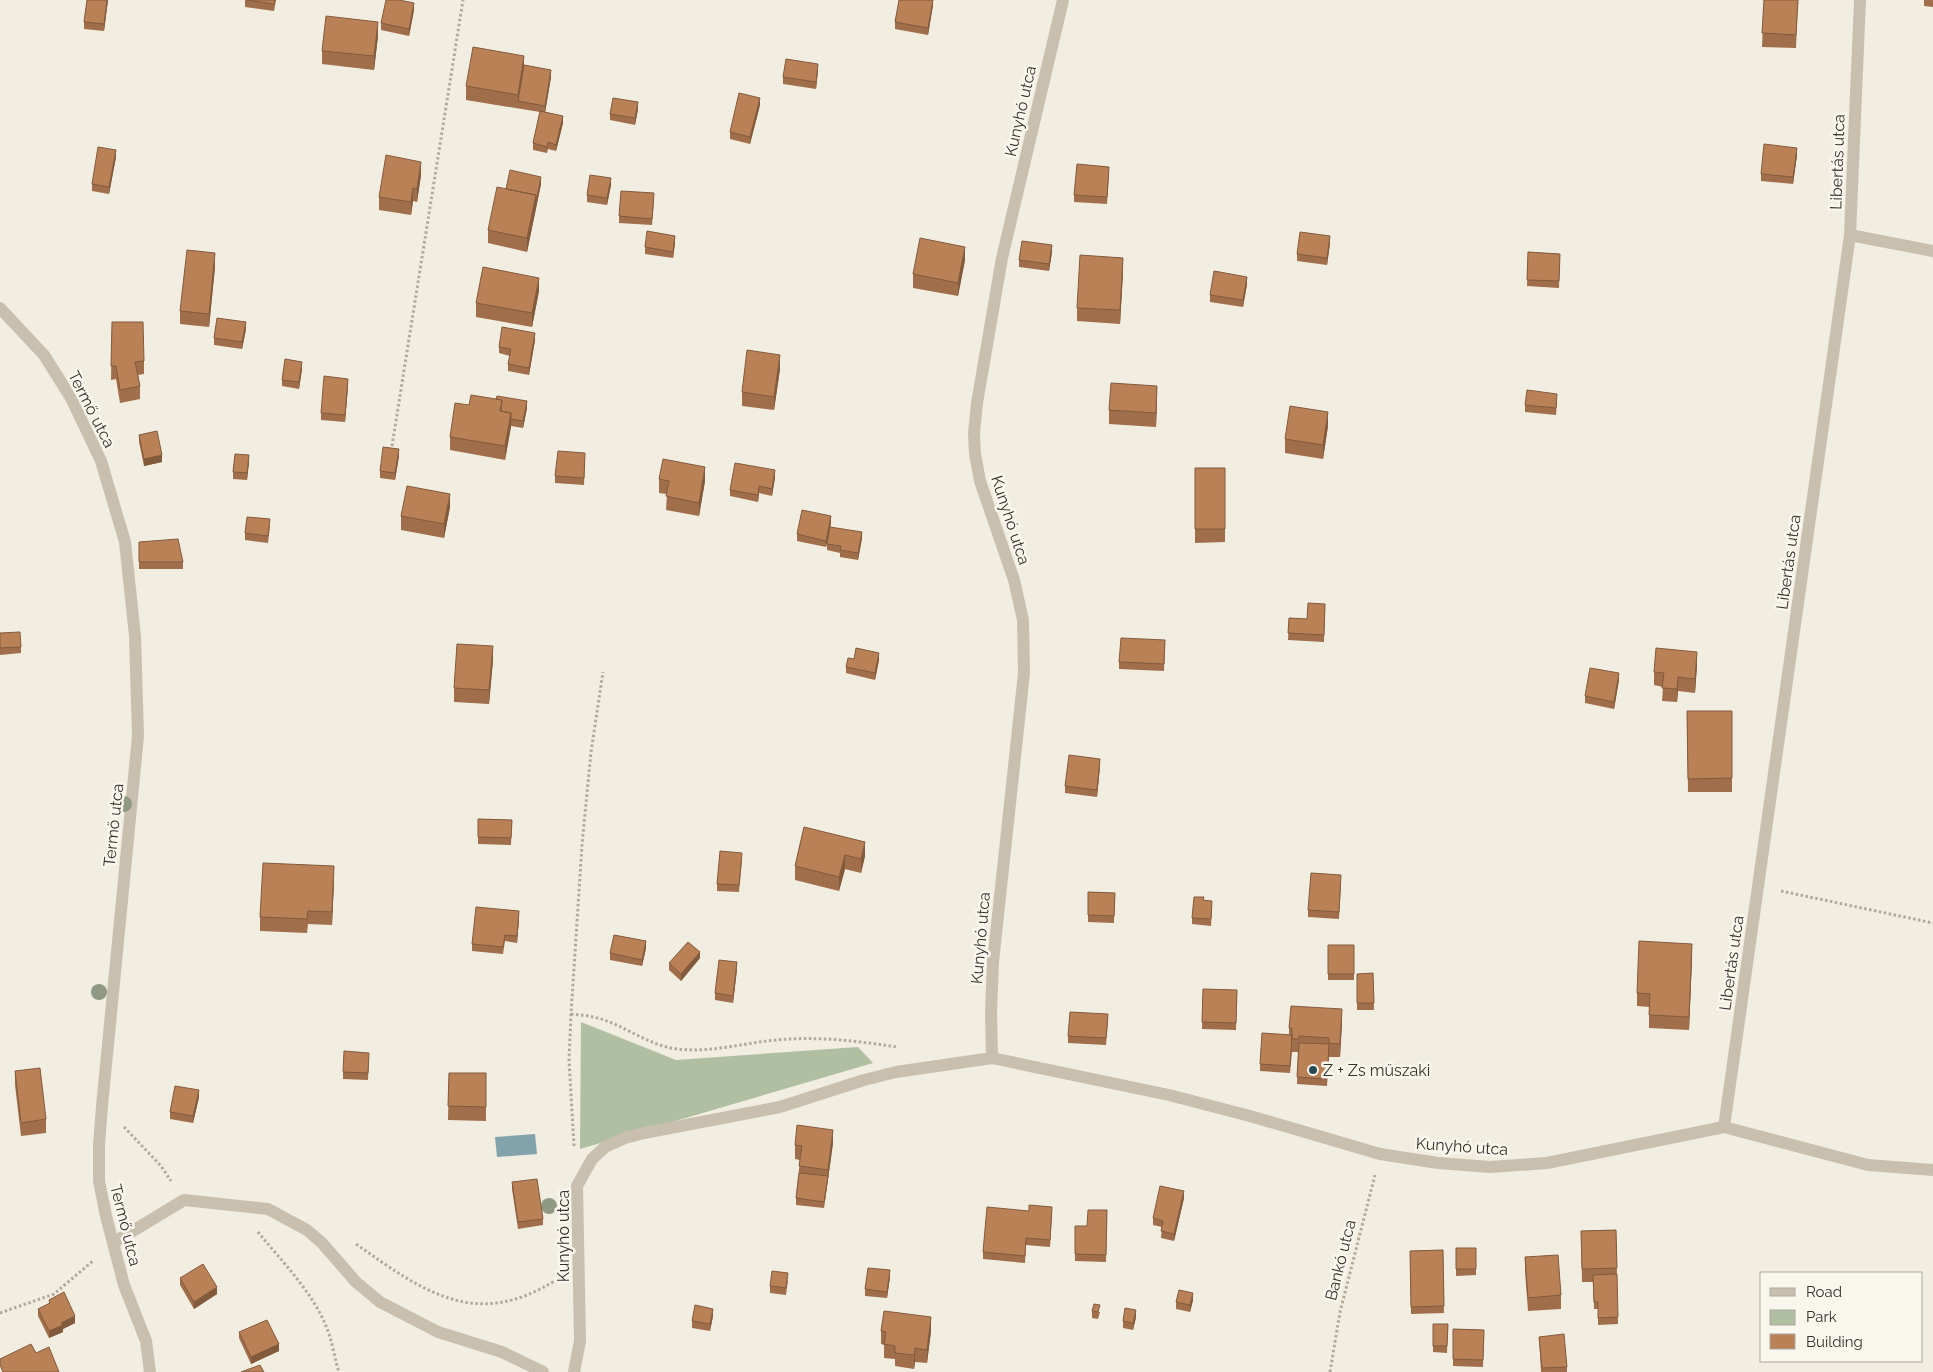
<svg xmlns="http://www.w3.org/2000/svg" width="1933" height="1372" font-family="Raleway,sans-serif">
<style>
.green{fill:#b0bfa2}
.water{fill:#83a3ac}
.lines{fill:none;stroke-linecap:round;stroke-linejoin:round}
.path{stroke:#b4a998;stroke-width:3;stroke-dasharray:2.5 2.5;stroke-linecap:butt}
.minor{stroke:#c9bfae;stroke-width:12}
.tree{fill:#909981}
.wall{fill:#a06e4a}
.shaded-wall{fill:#825a3c}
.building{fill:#ba8056;stroke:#825a3c}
.poi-dot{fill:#254a56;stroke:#f9f6ee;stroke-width:2}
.labels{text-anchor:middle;stroke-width:5;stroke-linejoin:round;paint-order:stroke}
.street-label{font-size:16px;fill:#38322c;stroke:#f9f6ee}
.poi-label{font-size:16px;fill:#38322c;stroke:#f9f6ee;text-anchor:start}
</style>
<rect width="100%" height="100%" fill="#f1ede1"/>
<!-- green -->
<path class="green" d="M581,1022l95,38 182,-13 15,16 -293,86z"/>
<!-- water -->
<path class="water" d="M535,1134l2,20 -40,3 -2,-20z"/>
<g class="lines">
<!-- path -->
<path class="path" d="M392,446l71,-446
M1781,891l152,32
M571,1014c7,1 15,1 22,3 30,6 54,29 85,32 33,4 65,-6 98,-9 40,-4 82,1 121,7
M124,1127l37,39 10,15
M574,1146l-5,-86 2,-46 11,-169 9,-93 12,-80
M258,1232c25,31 58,63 71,102 4,12 6,26 10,38
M356,1244c67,47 119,87 200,36
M0,1313l54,-19 40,-34
M1330,1372l10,-60 35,-137"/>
<!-- minor -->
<path class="minor" d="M1063,0l-61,258 -25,145 -3,30 1,21 5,27 34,99 9,40 1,53 -31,289 -2,49 1,47 177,37 81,21 130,38 58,9 52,4 57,-4 177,-36 144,38 65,5
M1850,235l83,16
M0,308l44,47 27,43 30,63 24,81 10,94 3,100 -36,370 -3,39v36l7,35 18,69 22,56 4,31
M1724,1127l126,-892 10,-235
M113,1243l71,-43 84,9 39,21 15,13 34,39 24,20 58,30 64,20 41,20
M574,1372l6,-31 -3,-155 15,-27 13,-12 20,-9 19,-5 136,-26 84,-27 32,-8 96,-14"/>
</g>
<!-- trees -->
<g class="tree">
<circle cx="124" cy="804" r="8"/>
<circle cx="99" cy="992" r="8"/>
<circle cx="549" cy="1206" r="8"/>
</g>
<!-- wall -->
<path class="wall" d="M87,0h21l-4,31 -20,-2v-7z
M245,0h31l-2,11 -29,-4z
M1764,0h34l-2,48 -34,-1z
M1924,0h9v7l-9,-1z
M933,5l-5,30 -33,-6v-7z
M414,10l-5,26 -28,-6v-7z
M378,36l-4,34 -52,-6v-13z
M524,65l27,12 -6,35 18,11 -7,28 -8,-2 -1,4 -14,-3v-7l7,-31 -74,-12v-14z
M818,70l-2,19 -33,-5v-7z
M760,105l-10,39 -20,-5v-7z
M638,109l-3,16 -25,-5v-6z
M1797,155l-4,29 -32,-3v-7z
M116,157l-7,37 -17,-3v-7z
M1109,173l-2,31 -33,-2v-7z
M421,175l-4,27 -4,-1 -2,14 -32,-5v-13z
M541,184l-14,68 -39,-9v-13l18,-41z
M611,185l-4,20 -20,-3v-7z
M654,200l-2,25 -33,-2v-7z
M675,243l-2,15 -28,-4v-7z
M1330,243l-3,22 -30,-4v-7z
M1052,252l-3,19 -30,-4v-7z
M1528,252l32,2 -1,34 -32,-2z
M965,260l-7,36 -45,-8v-14z
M215,267l-6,60 -29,-3v-13z
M1123,272l-3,52 -43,-3v-13z
M1247,284l-4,23 -33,-5v-7z
M539,291l-7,36 -56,-10v-14z
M112,322l32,39v13l-6,1 2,11v13l-20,4 -4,-24 -5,1z
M246,329l-4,20 -28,-4v-7z
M535,340l-6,35 -21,-4v-7l2,-8 -11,-3v-6z
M302,369l-3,20 -17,-3v-6z
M780,369l-6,41 -32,-4v-14z
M348,386l-3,36 -24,-2v-7z
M1157,400l-1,27 -47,-3v-14z
M1557,401l-1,14 -31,-3v-7z
M469,405l58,3 -4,20 -12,-2 -6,34 -55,-10v-13z
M1328,426l-5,33 -38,-6v-14z
M139,435l23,27 -18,4 -5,-24z
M399,456l-4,24 -15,-2v-7z
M585,460l-1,25 -29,-2v-7z
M249,462l-2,18 -14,-1v-7z
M1195,468h30v74l-30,1z
M775,477l-3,19 -13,-3 -1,9 -28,-6v-6z
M659,479l46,2 -6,35 -33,-6 1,-16 -8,-1z
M450,507l-6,31 -43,-8v-14z
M831,523l-5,24 -29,-6v-7z
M270,526l-2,17 -23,-3v-7z
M862,538l-4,22 -18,-3v-4l-13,-3v-6z
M139,542l44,20v7h-44z
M1325,604l-1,38 -36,-2 1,-22 18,1z
M0,633l21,14v6l-21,2z
M1165,640l-1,31 -45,-2v-7z
M854,659l25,1 -4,20 -29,-7v-6z
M493,660l-4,44 -35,-2v-14z
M1697,665l-2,28 -17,-2 -1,11 -15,-1 1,-14 -9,-2v-13z
M1619,680l-5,29 -29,-6v-7z
M1687,711h45v81h-44z
M1100,766l-3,31 -32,-4v-7z
M478,819l34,1 -1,25 -33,-1z
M804,827l61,29 -4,17 -16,-4 -6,22 -44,-11v-14z
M742,860l-3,32 -22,-1v-7z
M334,880l-2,45 -24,-1 -1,9 -47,-2v-14z
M1341,882l-2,37 -31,-2v-7z
M1088,892l27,1 -1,30 -26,-1z
M1204,900l8,8 -1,18 -19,-2v-6z
M519,918l-2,25 -12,-2 -2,13 -31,-3v-7z
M1328,945h26v35h-26z
M646,948l-4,18 -32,-6v-7z
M1692,957l-3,73 -40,-2v-21l-12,-1v-13z
M700,958l-19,23 -12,-11v-7z
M737,969l-4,34 -18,-3v-7z
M1373,973l1,37h-17v-36z
M1203,989l34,1 -1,40 -34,-1z
M1108,1021l-2,24 -38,-2v-7z
M1342,1022l-2,35h-11l-2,29 -30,-2 1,-32h-6l-2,21 -30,-2v-7l29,-29v-7z
M369,1060l-1,20 -25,-1v-7z
M15,1071l31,48v14l-25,3 -6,-51z
M449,1073h37v48l-38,-1z
M199,1097l-6,26 -23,-4v-7z
M833,1143l-9,65 -28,-3v-7l4,-38 -5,-1v-14z
M512,1182l31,37v6l-25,4 -6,-40z
M1184,1198l-10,43 -13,-3 1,-11 -9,-2v-7z
M1107,1210l-1,52 -31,-1v-35h12z
M1052,1214l-2,33 -24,-2 -1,18 -42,-4v-7z
M1616,1230l2,94 -20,1v-16h-4l-1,-27h-11l-1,-51z
M1456,1248h20v27l-20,1z
M1443,1250l1,63 -33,1 -1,-63z
M1525,1257l36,38v14l-33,2 -3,-40z
M890,1277l-3,21 -22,-2v-7z
M180,1278l37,16 -23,15 -14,-24z
M788,1280l-2,15 -16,-2v-7z
M49,1300l26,23 -12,6v3l-14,6 -11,-22v-7l11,-5z
M1193,1300l-3,12 -14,-3v-7z
M1092,1311l8,1 -2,7 -6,-1z
M713,1316l-3,15 -18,-3v-7z
M1136,1317l-3,13 -10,-2v-7z
M1433,1324h15l-1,29 -14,-1z
M1453,1329l31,1 -1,37 -30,-1z
M881,1331h50l-4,32 -12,-1 -1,7 -19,-3v-7l-11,-1v-13l-3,-1z
M239,1332l40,19 -28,13 -12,-26z
M1539,1337l28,30v5h-26z"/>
<!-- shaded-wall -->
<path class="shaded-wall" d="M107,0h1l-4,31v-7z
M933,0v5l-5,30v-7z
M414,3v7l-5,26v-7z
M378,22v14l-4,34v-14z
M524,56v13l-6,32v8v-14z
M818,64v6l-2,19v-7z
M551,70v7l-6,36v-7z
M760,98v7l-10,39v-7z
M638,102v7l-3,16v-7z
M563,116v7l-7,28v-6z
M1797,148v7l-4,29v-7z
M116,150v7l-7,37v-7z
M421,162v13l-4,27v-13z
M541,177v7l-14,68v-14l9,-43z
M611,178v7l-4,20v-7z
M413,188v13l-2,14v-13z
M675,236v7l-2,15v-6z
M1330,236v7l-3,22v-7z
M1052,245v7l-3,19v-7z
M965,247v13l-7,36v-13z
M215,253v14l-6,60v-13z
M1123,258v14l-3,52v-14z
M1247,277v7l-4,23v-7z
M539,278v13l-7,36v-14z
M246,322v7l-4,20v-7z
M535,333v7l-6,35v-7z
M780,355v14l-6,41v-13z
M302,362v7l-3,20v-7z
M348,379v7l-3,36v-7z
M1157,386v14l-1,27v-14z
M527,401v7l-4,20v-7z
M1328,412v14l-5,33v-14z
M511,413v14l-6,33v-14z
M399,449v7l-4,24v-7z
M162,455v7l-18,4v-7z
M249,455v7l-2,18v-7z
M705,467v14l-6,35v-13z
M775,470v7l-3,19v-7z
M759,486v7l-1,9v-7z
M450,494v13l-6,31v-14z
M831,516v7l-5,24v-6z
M862,532v6l-4,22v-7z
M493,646v14l-4,44v-14z
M1697,652v13l-2,28v-14z
M879,653v7l-4,20v-7z
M1619,673v7l-5,29v-7z
M1678,677v14l-1,11v-13z
M1100,759v7l-3,31v-7z
M865,842v14l-4,17v-14z
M845,855v14l-6,22v-14z
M334,866v14l-2,45v-13z
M519,911v7l-2,25v-7z
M646,941v7l-4,18v-6z
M1692,944v13l-3,73v-13z
M700,952v6l-19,23v-7z
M737,962v7l-4,34v-7z
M1342,1009v13l-2,35v-13z
M199,1090v7l-6,26v-7z
M833,1130v13l-9,65 4,-38z
M1184,1191v7l-10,43v-7z
M890,1270v7l-3,21v-6z
M217,1287v7l-23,15v-7z
M1193,1293v7l-3,12v-7z
M713,1309v7l-3,15v-7z
M1136,1310v7l-3,13v-7z
M75,1316v7l-12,6v3l-14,6v-7l12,-8z
M931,1317v14l-4,32v-13z
M279,1344v7l-28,13v-7z
M915,1348v14l-1,7v-14z"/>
<!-- building -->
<path class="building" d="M87,0h20l-3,24 -20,-2z
M247,0h28l-1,4z
M386,0h13l15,3 -5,26 -28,-6z
M899,0h34l-5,28 -33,-6z
M1764,0h34l-2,35 -34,-2z
M326,16l52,6 -4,34 -52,-5z
M473,47l51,9 -6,39 -52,-9z
M786,59l32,5 -2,18 -33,-5z
M524,65l27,5 -6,36 -27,-5z
M739,93l21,5 -10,39 -20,-5z
M613,98l25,4 -3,16 -25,-4z
M540,111l23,5 -7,29 -8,-3 -1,5 -14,-4z
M1764,144l33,4 -4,29 -32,-3z
M98,147l18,3 -7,37 -17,-3z
M386,155l35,7 -4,27 -4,-1 -2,14 -32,-5z
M1077,164l32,3 -2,30 -33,-2z
M510,170l31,7 -5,25v-7l-30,-6z
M590,175l21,3 -4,20 -20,-3z
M497,187l39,8 -9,43 -39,-8z
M621,191l33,2 -2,26 -33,-3z
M647,231l28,5 -2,16 -28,-5z
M1300,232l30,4 -3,22 -30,-4z
M920,238l45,9 -7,36 -45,-9z
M1022,241l30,4 -3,19 -30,-4z
M187,250l28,3 -6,61 -29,-3z
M1528,252l32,2 -1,27 -32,-1z
M1080,255l43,3 -3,52 -43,-2z
M483,267l56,11 -7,35 -56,-10z
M1214,271l33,6 -4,23 -33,-5z
M217,318l29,4 -4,20 -28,-4z
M112,322h31l1,39 -9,1 5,24 -20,4 -4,-24h-5z
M502,327l33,6 -6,35 -21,-4 3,-15 -12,-2z
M747,350l33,5 -6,42 -32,-5z
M285,359l17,3 -3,20 -17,-2z
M324,376l24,3 -3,36 -24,-2z
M1111,383l46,3 -1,27 -47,-3z
M1527,390l30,4 -1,14 -31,-3z
M471,395l31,5 -2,11 11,2 -6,33 -55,-9 5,-34 14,2z
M497,396l30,5 -4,20 -12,-2v-6l-10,-2 1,-11 -6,-1z
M1290,406l38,6 -5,33 -38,-6z
M157,431l5,24 -18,4 -5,-24z
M383,447l16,2 -4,24 -15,-2z
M558,451l27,2 -1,25 -29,-2z
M235,454l14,1 -2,18 -14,-1z
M663,459l42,8 -6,36 -33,-7 3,-15 -10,-2z
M735,463l40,7 -3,19 -13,-3 -1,9 -28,-5z
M1195,468h30v61h-30z
M407,486l43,8 -6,30 -43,-8z
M802,510l29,6 -5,25 -29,-7z
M247,517l23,2 -2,17 -23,-3z
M830,527l32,5 -4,21 -18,-3 1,-4 -14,-2z
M178,539l5,23h-44v-20z
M1308,603l17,1 -1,31 -36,-2 1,-15 18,1z
M20,632l1,15 -21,1v-15z
M1121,638l44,2 -1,24 -45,-2z
M457,644l36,2 -4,44 -35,-2z
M856,648l23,5 -4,20 -29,-6 2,-9 6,1z
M1656,648l41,4 -2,27 -17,-2 -1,12 -15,-1 2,-15 -10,-1z
M1590,668l29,5 -5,29 -29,-6z
M1687,711h45v67l-44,1z
M1069,755l31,4 -3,31 -32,-4z
M478,819l34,1 -1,18 -33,-1z
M804,827l61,15 -4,17 -16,-4 -6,22 -44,-11z
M720,851l22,2 -3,32 -22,-1z
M263,863l71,3 -2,46 -24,-1 -1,8 -47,-2z
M1311,873l30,2 -2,37 -31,-2z
M1088,892l27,1 -1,23 -26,-1z
M1194,897h10l-1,3 9,1 -1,18 -19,-1z
M476,907l43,4 -2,25 -12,-1 -2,12 -31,-3z
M614,935l32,6 -4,19 -32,-7z
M1639,941l53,3 -3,73 -40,-2 1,-21 -13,-1z
M688,942l12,10 -19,22 -12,-11z
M1328,945h26v29h-26z
M719,960l18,2 -4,34 -18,-3z
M1373,973l1,30h-17v-29z
M1203,989l34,1 -1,33 -34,-1z
M1291,1006l51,3 -2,35 -11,-1v-5l-30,-2v3h-7v-11h-3z
M1070,1012l38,2 -2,24 -38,-2z
M1262,1033l30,2 -2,31 -30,-2z
M1299,1043l30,1 -2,35 -30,-2z
M344,1051l25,2 -1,20 -25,-1z
M40,1068l6,51 -25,4 -6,-52z
M449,1073h37v34l-38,-1z
M175,1086l24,4 -6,26 -23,-4z
M797,1125l36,5 -5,40 -29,-4 3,-20 -7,-1z
M799,1173l29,3 -4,26 -28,-4z
M537,1179l6,40 -25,3 -6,-40z
M1160,1186l24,5 -10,43 -13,-3 2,-10 -10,-3z
M1029,1205l23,2 -2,33 -24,-2 -1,18 -42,-4 4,-45 42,4z
M1088,1210h19l-1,45 -31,-1v-28h12z
M1616,1230l1,38 -35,1 -1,-38z
M1456,1248h20v21h-20z
M1443,1250l1,56 -33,1 -1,-56z
M1558,1255l3,40 -33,3 -3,-41z
M203,1264l14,23 -23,15 -14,-24z
M868,1268l22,2 -3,22 -22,-3z
M772,1271l16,2 -2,15 -16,-2z
M1617,1274l1,43 -20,1v-16h-4l-1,-27z
M1179,1290l14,3 -3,12 -14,-3z
M64,1292l11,24 -14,7 2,2 -14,6 -11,-22 12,-6 -1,-3z
M1094,1304l6,1 -2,7 -6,-1z
M695,1305l18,4 -3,15 -18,-3z
M1125,1308l11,2 -3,13 -10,-2z
M884,1311l47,6 -4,33 -12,-2 -1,7 -19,-2v-7l-11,-2 2,-12 -5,-1z
M267,1320l12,24 -28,13 -12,-25z
M1433,1324h15l-1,22h-14z
M1453,1329l31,1 -1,30 -30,-1z
M1564,1334l3,33 -25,1 -3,-31z
M31,1344l5,9 13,-6 10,25h-56l-3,-7v-6z
M260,1365l4,7h-23z"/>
<!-- markers -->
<circle class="poi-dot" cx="1313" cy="1070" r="5"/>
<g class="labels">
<!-- street labels -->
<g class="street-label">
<text transform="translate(1020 111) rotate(-77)" y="6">Kunyhó utca</text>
<text transform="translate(1837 162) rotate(-88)" y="6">Libertás utca</text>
<text transform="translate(92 409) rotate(63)" y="6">Termő utca</text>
<text transform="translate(1011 520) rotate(72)" y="6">Kunyhó utca</text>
<text transform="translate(1788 562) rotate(-82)" y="6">Libertás utca</text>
<text transform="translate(113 825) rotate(-84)" y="6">Termő utca</text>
<text transform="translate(980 938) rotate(-85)" y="6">Kunyhó utca</text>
<text transform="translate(1731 963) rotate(-82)" y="6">Libertás utca</text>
<text transform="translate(1462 1146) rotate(4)" y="6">Kunyhó utca</text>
<text transform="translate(126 1225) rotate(76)" y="6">Termő utca</text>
<text transform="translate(563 1236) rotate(-90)" y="6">Kunyhó utca</text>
<text transform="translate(1340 1260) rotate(-76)" y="6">Bankó utca</text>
</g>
<!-- poi labels -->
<g class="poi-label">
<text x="1323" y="1076">Z + Zs műszaki</text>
</g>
</g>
<!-- legend -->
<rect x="1760" y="1272" width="162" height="90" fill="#f9f6ee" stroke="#aca8a0"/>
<rect x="1770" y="1288" width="25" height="8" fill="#c9bfae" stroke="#aca8a0"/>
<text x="1806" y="1297" font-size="15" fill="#38322c">Road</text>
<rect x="1770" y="1310" width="25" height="15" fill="#b0bfa2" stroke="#aca8a0"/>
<text x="1806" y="1322" font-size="15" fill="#38322c">Park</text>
<rect x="1770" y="1334" width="25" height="15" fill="#ba8056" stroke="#aca8a0"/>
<text x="1806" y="1347" font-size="15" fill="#38322c">Building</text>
</svg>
